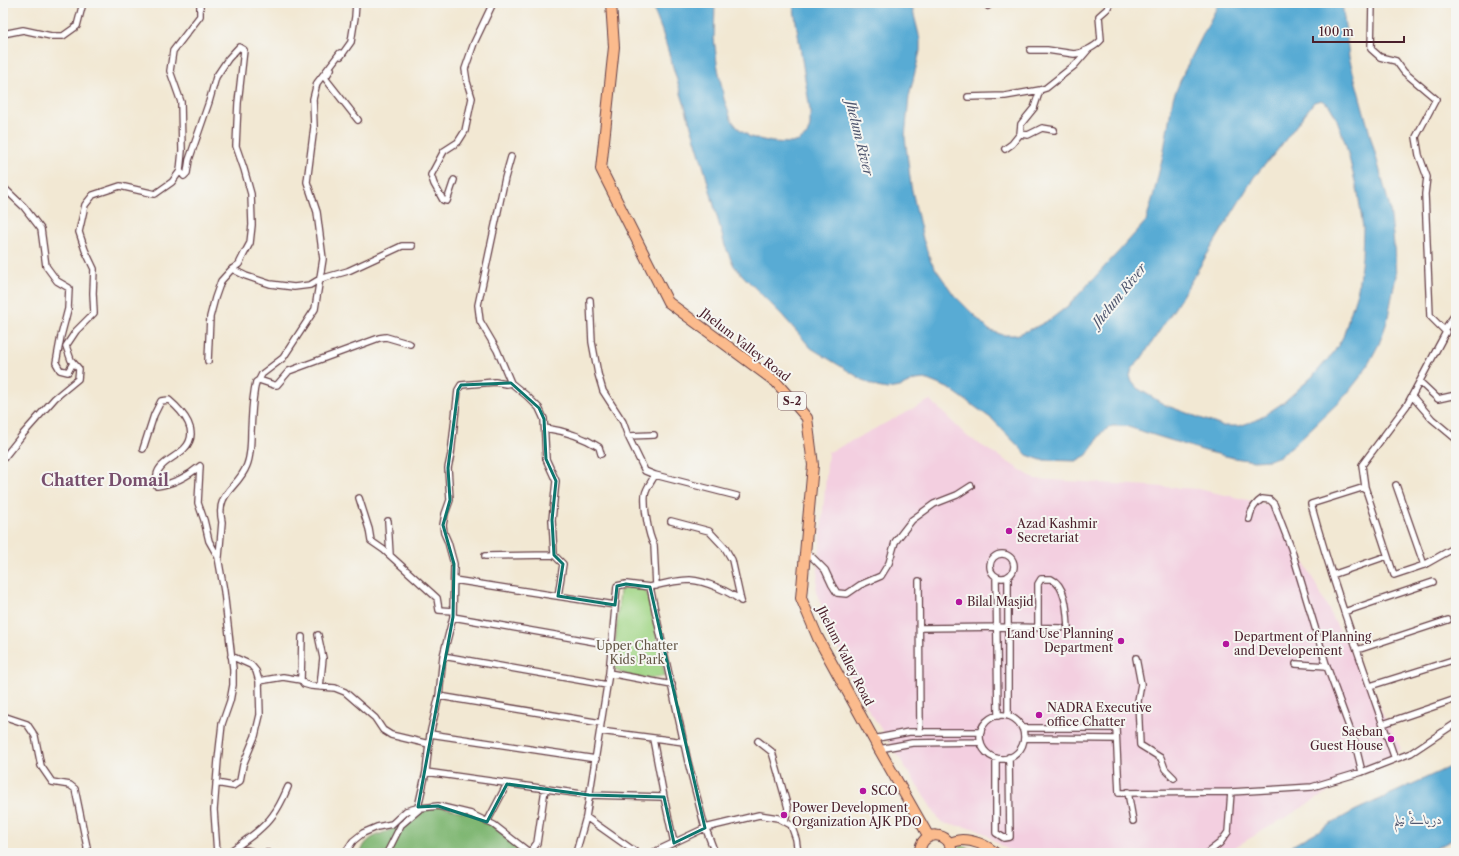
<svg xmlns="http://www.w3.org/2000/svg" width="1459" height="856" font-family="'Libre Caslon Text',Amiri,serif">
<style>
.built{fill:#f3cfe0}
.green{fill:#a1d686;stroke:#767a58}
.forest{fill:#80b773;stroke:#656b4f}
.water{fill:#59abd4;stroke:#526580;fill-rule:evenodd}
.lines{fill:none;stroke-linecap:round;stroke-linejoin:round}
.street-casing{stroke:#633d44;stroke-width:8}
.highway-casing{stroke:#633d44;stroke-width:12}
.street{stroke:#fff;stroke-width:5.5}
.highway{stroke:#fbbb8d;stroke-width:10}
.marked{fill:none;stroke:#0f766e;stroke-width:3;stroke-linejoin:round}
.poi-dot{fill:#b5179e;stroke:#f6f6f2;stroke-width:1.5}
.labels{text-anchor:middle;stroke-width:4;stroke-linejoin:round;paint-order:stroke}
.shield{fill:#f6f6f2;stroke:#7e6067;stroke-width:1}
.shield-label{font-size:11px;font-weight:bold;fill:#4a1f2b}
.street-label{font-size:12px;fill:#4a1f2b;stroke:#f6f6f2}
.poi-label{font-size:12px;fill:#4a1f2b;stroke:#f6f6f2;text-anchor:start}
.park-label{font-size:12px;fill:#645646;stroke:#f6f6f2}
.water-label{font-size:13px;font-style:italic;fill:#50576f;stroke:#f6f6f2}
.district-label{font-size:16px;font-weight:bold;fill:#784f6d;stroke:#f6f6f2}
</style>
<rect width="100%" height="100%" fill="#f6f6f2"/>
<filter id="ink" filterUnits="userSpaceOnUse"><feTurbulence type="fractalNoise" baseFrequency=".025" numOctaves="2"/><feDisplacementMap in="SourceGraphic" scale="8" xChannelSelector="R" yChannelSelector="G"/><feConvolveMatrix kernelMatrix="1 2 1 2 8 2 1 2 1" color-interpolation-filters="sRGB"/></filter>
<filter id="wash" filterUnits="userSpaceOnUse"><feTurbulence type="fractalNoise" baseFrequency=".012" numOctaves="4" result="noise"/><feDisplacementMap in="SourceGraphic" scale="16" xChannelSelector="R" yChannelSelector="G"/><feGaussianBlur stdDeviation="0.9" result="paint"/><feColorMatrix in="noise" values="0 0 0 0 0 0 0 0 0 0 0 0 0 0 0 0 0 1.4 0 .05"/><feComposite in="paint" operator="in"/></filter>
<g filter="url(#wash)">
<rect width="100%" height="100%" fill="#f2e8d3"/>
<!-- built -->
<path class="built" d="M930,400l38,37 67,42 163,10 77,17 126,243 -176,104h-215l-2,-3 -30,-21 -37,-6 -85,-133 -40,-98 12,-139z"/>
<!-- green -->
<path class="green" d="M633,587l9,2 5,4 18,83c-16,4 -39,3 -52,-9l7,-77z
M962,846l22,7h-33z"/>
<!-- forest -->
<path class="forest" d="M438,806l33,8 23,11 35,28h-168c4,-17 20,-18 33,-25 5,-2 8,-7 12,-10 10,-8 20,-10 32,-12z"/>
<!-- water -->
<path class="water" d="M654,3h61l-1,35 3,25 7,36 7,20 6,8 13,10 22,5 19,1 8,-2 8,-6 3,-9v-16l-17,-107h118l9,36v12l-11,46 -4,40 6,49 12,53 8,23 23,33 35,35 14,5h13l18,-7 17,-9 18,-14 51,-55 26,-29 8,-28 9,-38 10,-57 11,-26 35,-69h123l7,54 41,151 4,37 2,31 -9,46 -8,22 -15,28 -18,23 -51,49 -15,12 -11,4 -15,1 -20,-3 -29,-7 -80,-25h-13l-10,6 -15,23 -11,6 -35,-1 -14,-5 -35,-36 -42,-30 -25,-10 -10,1 -15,7 -13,2 -10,-2 -14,-7 -52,-32 -28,-32 -37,-37 -12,-13 -9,-20 -20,-74 -43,-141 -7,-18zM1321,100l8,5 7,12 9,25 13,51 5,35 -1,29 -4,32 -15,48 -9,15 -20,23 -30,27 -27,18 -18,6h-17l-57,-21 -28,-17 -5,-6 -2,-6 2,-7 9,-10 35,-53 78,-129 22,-25 38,-50z
M1456,764v74l-30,15h-147l73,-41z"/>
</g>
<g filter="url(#ink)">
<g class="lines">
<defs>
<path id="street" d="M986,3l2,3
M1372,3l-1,46 9,8 16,4 8,11 32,27 -20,38 3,18 8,22 -2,17 5,122 16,16 -39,73 -45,60 3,22 -54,17c24,87 55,171 84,255
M3,34l20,-4 28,6h12l14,-10 6,-23
M1030,50h17l27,4c9,-1 21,-7 27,-14l-2,-24 8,-7 3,-6
M341,56l10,-14 4,-25 1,-14
M331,69l-6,9 33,42
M968,97l37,-1 35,-6 6,-2 29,-23 13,-15
M1020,134l8,1 14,-7 12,2
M1005,149l7,-5 8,-10 1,-10 13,-16 6,-18
M511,157l-6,21 -27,127 2,16 17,29 14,33 16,13 12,12 5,11 2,40 10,22 -4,39 2,35
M180,171l4,5 3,-3 2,-13 20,-58 7,-25 12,-18 11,-12 5,3 -6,53 -2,43 8,23 7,25 1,31 -2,18 -6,11 -5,10 -8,6 -10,11 -6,17 -5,19 -2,44
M454,180l-7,21 -4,-1 -9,-16 -3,-9 13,-24 14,-9 7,-11 7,-33 -5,-16 -2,-13 9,-26 19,-40
M3,187l21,20 17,22 5,37 11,15 12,7 -1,21 -7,27 -5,27 4,7 8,2 5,-9
M232,269l14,7 24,8 24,3 16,-2 10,-6 28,-8 54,-25h10
M590,300l2,42 6,32 5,17 20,31 5,14 26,-1
M1444,330l12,-17
M259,380l3,-6 21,-16 32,-49 8,-50 -6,-47 -10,-30 7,-55 -1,-28 4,-16 23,-30 2,1
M1420,382l18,17 18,-4
M1412,396l20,23 24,20
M545,428c20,3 37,8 54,19l2,7
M628,436l17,35 10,4
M143,449l11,-34 7,-14 8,-1c14,12 32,32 15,49 -7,7 -18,11 -24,19 -4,5 -4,12 -3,18 17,-2 30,-9 43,-20l-2,37 6,17 5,21 9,16 6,34 9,78v16l-3,16 -8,23 -4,36 -4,50 3,43
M3,459l20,-25 32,-36 23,-19 1,-10 -8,-9 -5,-14 10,-15 18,-18 -1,-20 1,-24 -9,-19 -6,-18 6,-27 8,-10 27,-9 35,8 17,-12 8,-11 2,-20 -1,-49 -11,-31 3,-20 27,-35v-13
M1365,487l29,88 30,-10 -28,-80
M359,498l10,31 2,12 13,9 53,48 2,12 14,1
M1249,519c2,-9 5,-15 13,-20l8,1 4,4 17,44 35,116 29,79 7,29
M388,521l2,34
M671,521l38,10 16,17 7,12 9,41
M805,550l20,20 7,15 5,8 10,1 13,-9 21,-9 8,-13 6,-21 17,-22 22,-16 23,-9 14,-9
M990 566a12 12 0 1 1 24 0a12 12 0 1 1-24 0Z
M485,556l69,-1 9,9 -5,32
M219,557l3,-35c-7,-30 16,-33 25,-57 4,-10 4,-23 4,-34 1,-17 1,-33 5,-49l3,-2 15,5h3l12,-14 90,-33 7,-1 24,7
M1424,565l32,-18
M1332,575l55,-19
M996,577l2,139
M1008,577v139
M454,580l161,25
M919,581l1,151
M656,586l-2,-41c-6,-10 -10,-38 -9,-50 1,-7 7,-14 10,-20l82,21
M1344,612l89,-30
M453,617l159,28
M920,628l88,-1 53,1
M1038,628v-44l3,-5c3,0 7,0 10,0 16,7 16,35 17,49
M318,635l5,23 -3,29
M1357,650l91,-30
M443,656l164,29
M1136,658l5,26 -3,17 2,44 21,13 4,11 9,9
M1296,664l31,2
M609,673l63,12
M301,680l1,-43
M259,681l24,-4 18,3 3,4 7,2 24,2 10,4 30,26 8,12 8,5 38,9
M1370,686l86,-27
M439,696l162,27
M980 737a22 22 0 1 1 44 0a22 22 0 1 1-44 0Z
M3,716l24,8 8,12 6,30 11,16 18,3 5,4 12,58v6
M1383,724l73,-25
M1022,728h94l3,65 112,-1 81,-5 50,-15 49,-19 45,-30
M600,731l84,11
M430,734l166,25
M1024,738l92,1
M653,739l11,58 10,46
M873,739l36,-7h72
M758,741l14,11 16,56 -3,13
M879,749l33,-6 69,-1
M996,758v75l8,5 6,-1 -1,-80
M426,772l163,23 75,2
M216,783l17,3 7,-5 3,-16 12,-29 5,-21 -1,-34 -3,-10 -5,-6 -20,-9
M1128,792l5,29
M418,807l8,-35 4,-38 9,-38 4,-40 10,-39 1,-53 -6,-22 -4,-9 -1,-8 2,-11 5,-14 -2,-32 3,-14 7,-64 3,-5 34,-3 11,2 5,-1
M586,817l51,36
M487,822l20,-38
M232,850c14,-10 31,-21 41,-35 7,-9 11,-19 15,-28
M530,852l7,-9 8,-54
M217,853l30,-3 10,3h11
M345,853l8,-12 10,-8 14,-6 15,-3 14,-13 14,-4
M387,853l14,-28 20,-17 17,-2 33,8 23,11 36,28
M576,853l10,-36 23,-144 8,-87 9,-2 24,3
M652,853l53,-25 54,-13 19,3 13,7 5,14 2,14
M715,853l-11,-29 -16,-62 -38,-175c12,-3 27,-7 40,-7 15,1 39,11 51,21
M1207,853l13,-10 8,-11 3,-40"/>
<path id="highway" d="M611,3l3,44 -13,122 67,133 108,80 31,36 6,47 -12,133 17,40 61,111 50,88
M949,843c4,-1 9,-3 13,-3 11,0 25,5 33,13
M920,853c-1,-24 33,-23 31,0"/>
</defs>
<!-- street casing -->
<use href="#street" class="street-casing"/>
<!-- highway casing -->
<use href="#highway" class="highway-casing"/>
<!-- street -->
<use href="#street" class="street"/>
<!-- highway -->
<use href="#highway" class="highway"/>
</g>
</g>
<!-- marked area -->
<path class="marked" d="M511,383l28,25 5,11 2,40 10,22 -4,39 2,35 9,9 -5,32 57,9 2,-19 9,-2 24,3 55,241 -31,15 -10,-46 -75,-2 -82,-11 -20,38 -49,-16 -20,1 35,-190 1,-53 -11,-39 7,-25 -2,-32 10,-78 3,-5z"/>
<!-- markers -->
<g class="poi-dot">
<circle cx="1009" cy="531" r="4"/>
<circle cx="959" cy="602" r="4"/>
<circle cx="1121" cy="641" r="4"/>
<circle cx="1226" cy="644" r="4"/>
<circle cx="1039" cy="715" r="4"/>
<circle cx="1391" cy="739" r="4"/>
<circle cx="863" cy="791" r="4"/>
<circle cx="784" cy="815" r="4"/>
</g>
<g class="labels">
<!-- shield labels -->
<rect class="shield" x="778" y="392" width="28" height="18" rx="3"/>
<g class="shield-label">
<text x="792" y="405">S-2</text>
</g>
<!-- street labels -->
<g class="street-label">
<text transform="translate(745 345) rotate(38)" y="4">Jhelum Valley Road</text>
<text transform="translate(845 656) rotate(63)" y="4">Jhelum Valley Road</text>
</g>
<!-- poi labels -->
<g class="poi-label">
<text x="1017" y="528">Azad Kashmir<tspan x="1017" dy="14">Secretariat</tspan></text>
<text x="967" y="606">Bilal Masjid</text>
<text x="1113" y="638" text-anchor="end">Land Use Planning<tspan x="1113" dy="14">Department</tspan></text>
<text x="1234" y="641">Department of Planning<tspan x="1234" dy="14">and Developement</tspan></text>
<text x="1047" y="712">NADRA Executive<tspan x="1047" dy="14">office Chatter</tspan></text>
<text x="1383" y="736" text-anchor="end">Saeban<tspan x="1383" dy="14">Guest House</tspan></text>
<text x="871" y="795">SCO</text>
<text x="792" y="812">Power Development<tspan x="792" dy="14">Organization AJK PDO</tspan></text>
</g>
<!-- park labels -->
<g class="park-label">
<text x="637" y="650">Upper Chatter<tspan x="637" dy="14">Kids Park</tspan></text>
</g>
<!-- water labels -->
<g class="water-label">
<text transform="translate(860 138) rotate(76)" y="5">Jhelum River</text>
<text transform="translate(1119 295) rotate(-51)" y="5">Jhelum River</text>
<text x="1418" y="824">دریائے نیلم</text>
</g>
<!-- district labels -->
<g class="district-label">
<text x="105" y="486">Chatter Domail</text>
</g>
</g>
<!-- margin -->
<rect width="1459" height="856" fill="none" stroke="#f6f6f2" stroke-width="16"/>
<!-- scale -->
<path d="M1313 36v6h91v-6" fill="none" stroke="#4a1f2b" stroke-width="2"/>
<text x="1319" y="36" font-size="12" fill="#4a1f2b" stroke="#f6f6f2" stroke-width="3" paint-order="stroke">100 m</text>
</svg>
